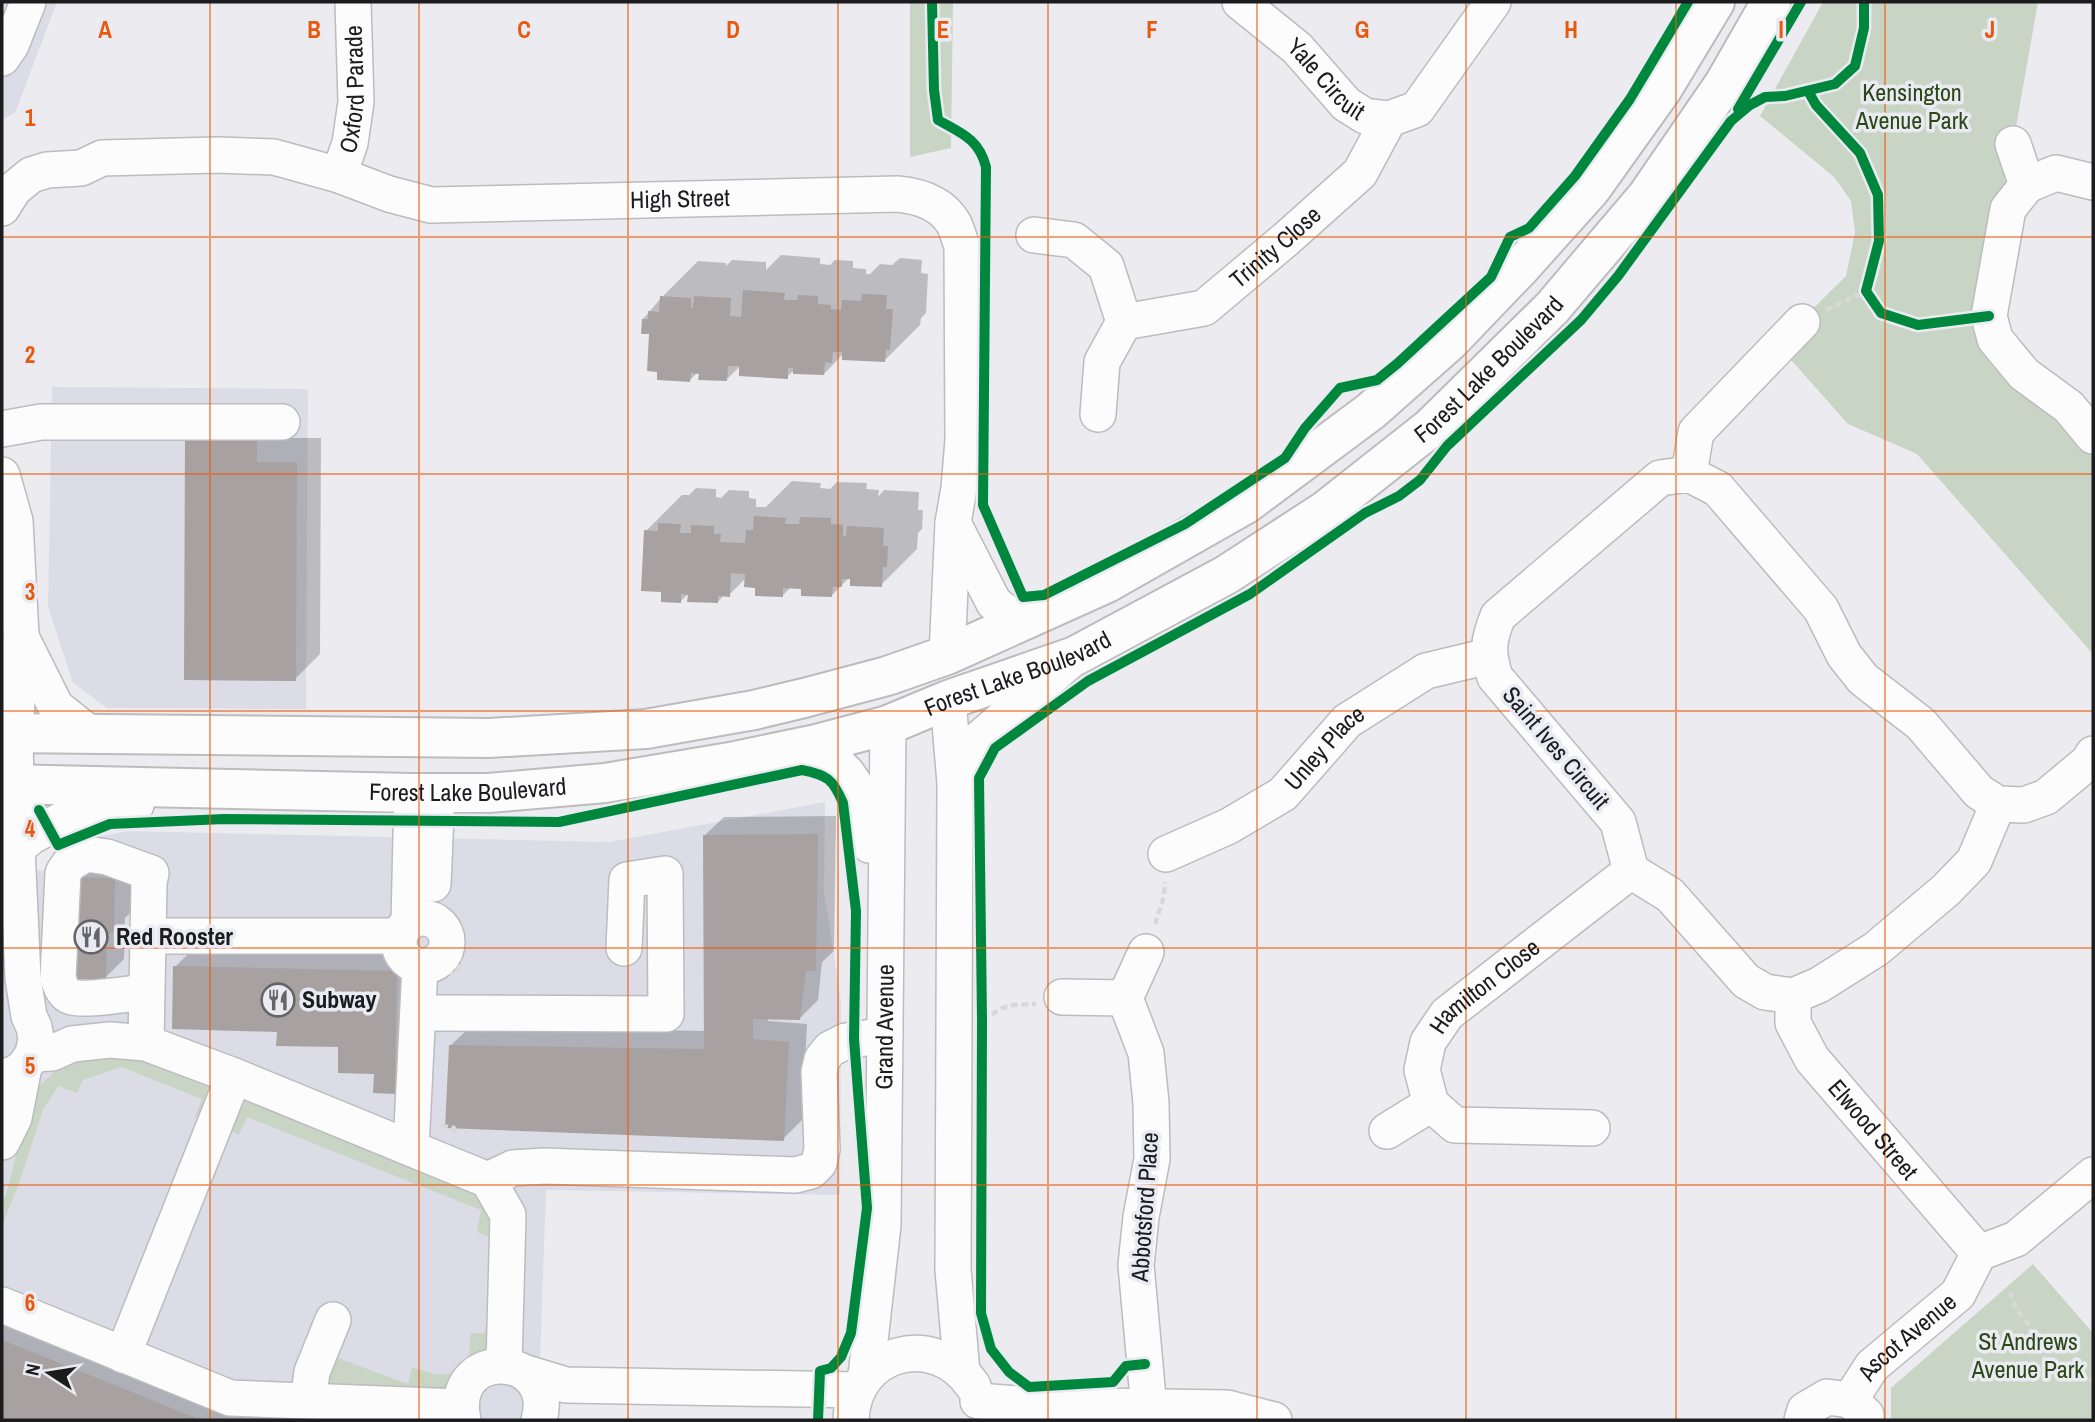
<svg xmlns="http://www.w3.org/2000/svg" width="2095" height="1422" font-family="'Archivo Narrow',sans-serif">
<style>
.built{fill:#dbdce5}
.green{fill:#c9d5c4}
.shadow{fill:#0003}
.building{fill:#a8a1a1}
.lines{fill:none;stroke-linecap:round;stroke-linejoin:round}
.minor-casing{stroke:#bcbcbf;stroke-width:38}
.major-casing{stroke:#bcbcbf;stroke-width:42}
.path{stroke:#d8d8d8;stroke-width:4.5;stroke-dasharray:7 3.5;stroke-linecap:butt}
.minor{stroke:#fcfcfd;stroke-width:35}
.major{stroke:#fcfcfd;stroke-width:38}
.cycleway-casing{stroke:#eaeaf2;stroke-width:15}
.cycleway{stroke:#00873e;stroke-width:10}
.grid{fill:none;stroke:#e8590c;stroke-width:2;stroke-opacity:0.55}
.labels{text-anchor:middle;stroke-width:7;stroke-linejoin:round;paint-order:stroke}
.street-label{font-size:24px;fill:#1c1c1f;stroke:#eaeaf2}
.park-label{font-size:24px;fill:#2a4815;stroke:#eaeaf2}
.poi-label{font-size:24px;font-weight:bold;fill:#1c1c1f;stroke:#eaeaf2;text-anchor:start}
.grid-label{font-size:23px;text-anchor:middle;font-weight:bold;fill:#e8590c;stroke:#eaeaf2;stroke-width:7;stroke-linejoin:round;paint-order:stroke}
</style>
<rect width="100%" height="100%" fill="#ececf0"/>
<!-- built -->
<path class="built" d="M2,2h55l-42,111 -13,6z
M52,387l256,2 -2,320 -199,-1 -34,-25 -25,-76z
M825,802l-1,89 17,110 -1,194 -294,-5 -8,230h-536v-552l45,3 10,-15 45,-20 26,-5 481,11z"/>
<!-- green -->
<path class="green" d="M910,2h43l-2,146 -41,9z
M1823,2h215l-25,142 -24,172 104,120v218l-176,-200 -69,-30 -71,-80 69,-68 9,-44 -4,-31 -17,-24 -74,-61z
M91,1055l67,5 60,23 -14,37 -9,-3 7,-18 -81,-32 -38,13 -6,13 -19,-7 -15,24 -25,76 -16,40v-24l4,-7 17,-67 17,-43 21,-19z
M253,1097l215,87 22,16 9,20 -5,124c-17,19 -33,41 -58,48l-95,-2 -11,-2 -6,-13 11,-39 7,2 -4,20 70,26 4,-17c27,9 31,13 56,-4l3,-30h14v-6l8,-1 1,-87 -17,-7 4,-22 -234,-93 -8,18 -10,-5 -1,-15 7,-15z
M2033,1264l60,69v87h-202v-32z"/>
<!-- shadow -->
<path class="shadow" d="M781,255l39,3v6l10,1 5,-5 18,1v7l13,1v5h4l10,-10 12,1 8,-7 22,2 -1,13 7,1 -2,39 -5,5 -1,7 -36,36 -40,-8 -20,21 -32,-2 -5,5 -46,-12 -15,15 -28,-8 -8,8 -39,-48 -8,-13 19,-22 36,-36 28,2v3l6,-6 34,2v8z
M212,413l69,25h40l-1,216 -25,25z
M792,481l29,2 -1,5 10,1 7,-7 30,1 -1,6 13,1 -1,7 6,-7 35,2 -1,18h5l-1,19 -4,4 -1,16 -36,36 -32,-7 -18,18 -28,-9h-12l-9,9 -25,-10 -10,-9 -18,18h-5l-6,7 -28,-10 -9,9 -35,-70 36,-36h7l7,-7 20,1v8l5,1 8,-8 20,1v7l7,1v8h10z
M836,816l-2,135 -12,11 -4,38 -19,19 -31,-1v3l39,3 -5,96 -19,19 -332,-94 19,-18 236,4 -1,-196 19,-18z
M94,859l39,1 -1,51 -7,7 -1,41 -19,19 -29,-100z
M194,948l221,5 -3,120 -18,19 -18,-20 -36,-26 -62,-16 -103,-63z
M2,1315l356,105h-356z"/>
<!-- building -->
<path class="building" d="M743,290l42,3 -1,7h13l1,-5 20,1v8l13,1v4l10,1 1,-10 19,1 1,-7 25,1 -1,14h7l-3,41h-4l-1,12 -43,-2v-8h-9l-1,11 -7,-1 -1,13 -31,-1v-6h-5v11l-49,-3v-10h-11l-1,15 -29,-1 1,-6 -8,-1 -1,9 -33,-2v-8l-10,-1 2,-37h-8l1,-15h6v-8l11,1 1,-16 31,2v10h2l1,-12 37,2 -1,18 11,1z
M185,437l72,1v24h40l-1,219 -112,-1z
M754,516l32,2 -1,6h14l1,-7 31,1v6l12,1v11h3l1,-10 37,2 -1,18h5l-1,21h-4l-1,20 -32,-1v-7h-8v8h-9l-1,10 -31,-1v-7l-18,-1v9l-28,-1v-8l-11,-1 1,-13 -14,-1 -1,24 -12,-1v7l-31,-1 1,-7 -7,-1v9l-20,-1v-10l-20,-1 3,-61 14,1v-8l23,1 -1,9h11v-8l23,1v8h7l-1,8 25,1 1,-13h7z
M818,834l-2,137h-10l-6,49 -47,-1v20l36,3 -5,99 -339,-13 4,-83 255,4 -1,-214z
M74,877l41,1 -1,54 -7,2 -1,46 -34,-1z
M173,966l224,5 -2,123 -22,-1 1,-19 -36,-1v-26l-62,-1 1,-14 -105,-3z
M2,1340l135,54 64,26h-199z"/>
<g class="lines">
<defs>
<g id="minor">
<path id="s1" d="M1240,2l57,46 49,56 19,12 24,3 28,-10 76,-107"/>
<path d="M2,58l9,-13 17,-43"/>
<path d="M2013,144l14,41 -19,24 -19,107 6,23 29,35 45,33 24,29"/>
<path id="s2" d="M339,175l11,-32 6,-41 -3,-100"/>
<path d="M2027,185l29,-12 37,9"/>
<path id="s3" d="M2,208l12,-19 17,-14 16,-5 34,-2 21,-10 115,-3 57,2 65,18 50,19 42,11 466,-11c23,2 45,9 57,30 3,6 5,15 8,21l1,195 -4,48 -6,35 -6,132"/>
<path d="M1034,235l40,5 32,26 18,56 -22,40 -4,52"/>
<path id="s4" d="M1124,322l80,-14 81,-68 75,-67 29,-54"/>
<path d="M2,429l39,-7h241"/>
<path d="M1689,474l7,-42 106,-110"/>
<path d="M2,475l13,46 6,115 -6,97 2,115 6,130 6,38 5,11 2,12 -3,15 -9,13 -10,7 -12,3"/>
<path d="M953,523l41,80 25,19"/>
<path d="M22,639l34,68 34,27"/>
<path d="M948,700l7,83 -2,487 9,102"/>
<path d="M806,746l17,5 9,7 15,15 17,25 5,47"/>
<path d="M955,783l24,-44 93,-80"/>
<path d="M1998,804l-24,57 -28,29 -70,59 -57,36 -26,11 -28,-4 -19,-11 -76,-86 -39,-24 -13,-49 -123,-145c-8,-26 -7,-36 3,-61l162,-138 29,-4 29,15 103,120 23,46 19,24 58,45 58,68 19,12 26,1 22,-8 42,-35 5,-8"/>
<path d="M17,848l15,-12 58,-31h46"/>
<path id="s5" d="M1166,854l63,-28 54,-32 64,-73 79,-50 63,-15"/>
<path d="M433,884l4,-91"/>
<circle cx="423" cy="942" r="24"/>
<path d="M409,923l3,-130"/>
<path d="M148,936h252"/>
<path id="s6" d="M1793,996v27l19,36 167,194"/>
<path d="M1062,997l63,1 21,-46"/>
<path d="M1125,998l21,55 5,50 1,56 -11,58 -5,48 14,155"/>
<path d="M418,1013l248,1 -1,-140 -38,6 -3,68"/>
<path d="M146,1043l3,-160 2,-10 -44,-16 -21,-3 -17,10 -6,9 -5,105c2,6 4,14 11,18 13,6 62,-3 78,-4"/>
<path d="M33,1054l19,-1 20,-9 38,-4 36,3 88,33 254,104 20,35 -4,150"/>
<path id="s7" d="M1592,1128l-137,-3 -24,-21 -9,-34 6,-28 19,-28 184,-143"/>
<path d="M1387,1131l44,-27"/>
<path d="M2,1142l12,-24 10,-51"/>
<path d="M411,1148l9,-182"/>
<path d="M488,1180l25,-12 31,-2 251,9 16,-4 8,-8 3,-14 -3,-77 3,-13 8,-10 16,-8 39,-6"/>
<path d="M2,1305l228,93 230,9"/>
<path d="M123,1355l111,-279"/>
<path d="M526,1373l40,12 291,5"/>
<path id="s8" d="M866,1376l17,-151 5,-500"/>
<path id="s9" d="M1850,1400l22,-34 86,-72 21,-41 37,-14 77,-64"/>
<path d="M308,1401l4,-29 21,-52"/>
<path d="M978,1401l52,4 197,3 47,12"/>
<path d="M463,1420c-16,-75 95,-69 76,0"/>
<path d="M851,1420c2,-69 84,-91 122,-34"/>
<path d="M1802,1420l3,-10 22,-13 23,3 16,15v5"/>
</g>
<g id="major">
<path d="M2,733l487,5 157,-9 108,-19 50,-12 83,-22 60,-21 160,-72 139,-79 125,-93 79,-70 71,-74 70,-78 72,-101 52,-86"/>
<path id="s10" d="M2,784l410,9h77l116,-10 125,-21 86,-18 72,-19 60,-25 127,-44 151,-81 100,-65 104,-82 122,-120 95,-112 77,-112 47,-82"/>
</g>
</defs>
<!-- minor casing -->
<use href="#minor" class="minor-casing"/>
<!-- major casing -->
<use href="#major" class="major-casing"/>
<!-- path -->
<path class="path" d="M1826,310l40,-19
M442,910c1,13 5,19 18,24l-1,34 -10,6
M1155,924l9,-28 1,-14
M983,1020c6,-3 10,-7 16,-10 10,-7 25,-5 37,-6
M441,1126l13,2 1,6
M2010,1292l5,15 13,17 7,23 13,15 45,19"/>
<!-- minor -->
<use href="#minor" class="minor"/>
<!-- major -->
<use href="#major" class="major"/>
<defs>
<path id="cycleway" d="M932,2l2,88 4,30c23,13 41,19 48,47l-3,338 40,92 21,-2 141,-71 100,-66 20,-30 35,-40 37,-8 21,-17 93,-86 19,-40 19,-9 46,-52 55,-77 58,-97
M1808,91l8,14 44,48 18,42 1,46 -13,50 15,22 37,12 71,-9
M1738,109l63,-107
M39,810l19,35 52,-21 114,-5 335,3 243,-52c25,5 31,9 41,33l13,108 -2,128 13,169 -16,125 -10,24 -10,11 -11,3 -2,49
M1145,1364l-19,2 -13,16 -84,5 -20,-15 -18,-23 -10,-36 1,-293 -3,-242 16,-30 93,-67 162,-87 115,-81 34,-17 21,-16 27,-34 134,-126 37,-44 113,-155 19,-16 15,-8 20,-1 50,-12 20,-18 9,-38v-26"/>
</defs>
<!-- cycleway casing -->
<use href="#cycleway" class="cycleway-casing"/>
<!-- cycleway -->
<use href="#cycleway" class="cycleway"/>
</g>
<!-- grid -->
<path class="grid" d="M210,2v1418M419,2v1418M628,2v1418M838,2v1418M1048,2v1418M1257,2v1418M1466,2v1418M1676,2v1418M1885,2v1418M2,237h2091M2,474h2091M2,711h2091M2,948h2091M2,1185h2091"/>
<!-- icons -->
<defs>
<symbol id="restaurant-ring" viewBox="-11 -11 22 22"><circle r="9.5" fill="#eaeaf2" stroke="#656568" stroke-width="1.5"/><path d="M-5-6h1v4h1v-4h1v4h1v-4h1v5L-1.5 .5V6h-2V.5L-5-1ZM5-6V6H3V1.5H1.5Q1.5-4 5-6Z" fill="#656568"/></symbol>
</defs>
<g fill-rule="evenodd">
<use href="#restaurant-ring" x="72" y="918" width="38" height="38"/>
<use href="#restaurant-ring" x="259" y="981" width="38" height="38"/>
</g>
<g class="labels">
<!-- street labels -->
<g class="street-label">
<text dy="8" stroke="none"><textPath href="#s1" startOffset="116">Yale Circuit</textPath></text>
<text dy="8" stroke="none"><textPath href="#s2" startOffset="88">Oxford Parade</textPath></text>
<text dy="8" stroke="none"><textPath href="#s3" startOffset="704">High Street</textPath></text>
<text dy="8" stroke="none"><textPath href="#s4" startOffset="175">Trinity Close</textPath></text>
<text dy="8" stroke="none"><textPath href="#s10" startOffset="1598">Forest Lake Boulevard</textPath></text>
<text dy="8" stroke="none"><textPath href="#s10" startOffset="1032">Forest Lake Boulevard</textPath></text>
<text transform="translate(1556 748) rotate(50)" y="8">Saint Ives Circuit</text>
<text dy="8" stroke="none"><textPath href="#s5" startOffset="194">Unley Place</textPath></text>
<text dy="8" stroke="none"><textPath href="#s10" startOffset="466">Forest Lake Boulevard</textPath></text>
<text dy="8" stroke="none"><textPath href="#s7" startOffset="313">Hamilton Close</textPath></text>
<text dy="8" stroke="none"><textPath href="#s8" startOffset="350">Grand Avenue</textPath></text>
<text dy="8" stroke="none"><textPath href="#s6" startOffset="161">Elwood Street</textPath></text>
<text transform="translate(1145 1207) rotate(-86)" y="8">Abbotsford Place</text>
<text dy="8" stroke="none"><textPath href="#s9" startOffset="86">Ascot Avenue</textPath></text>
</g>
<!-- park labels -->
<g class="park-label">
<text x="1912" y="101">Kensington<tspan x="1912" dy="28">Avenue Park</tspan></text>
<text x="2028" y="1350">St Andrews<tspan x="2028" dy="28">Avenue Park</tspan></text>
</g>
<!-- poi labels -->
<g class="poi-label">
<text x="116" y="945">Red Rooster</text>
<text x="302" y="1008">Subway</text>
</g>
</g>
<g class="grid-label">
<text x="105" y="38">A</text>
<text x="314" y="38">B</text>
<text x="524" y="38">C</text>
<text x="733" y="38">D</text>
<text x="943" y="38">E</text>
<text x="1152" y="38">F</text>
<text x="1362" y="38">G</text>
<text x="1571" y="38">H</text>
<text x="1781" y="38">I</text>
<text x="1990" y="38">J</text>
<text x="30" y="126">1</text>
<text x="30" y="363">2</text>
<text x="30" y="600">3</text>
<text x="30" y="837">4</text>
<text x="30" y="1074">5</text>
<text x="30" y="1311">6</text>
</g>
<!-- border -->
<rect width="2095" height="1422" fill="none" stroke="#1c1c1f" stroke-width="7"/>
<!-- north arrow -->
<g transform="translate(49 1373) rotate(282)" stroke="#eaeaf2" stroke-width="5" paint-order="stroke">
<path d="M0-5L12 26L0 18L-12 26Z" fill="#1c1c1f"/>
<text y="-10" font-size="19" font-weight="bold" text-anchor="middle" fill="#1c1c1f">N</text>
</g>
</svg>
